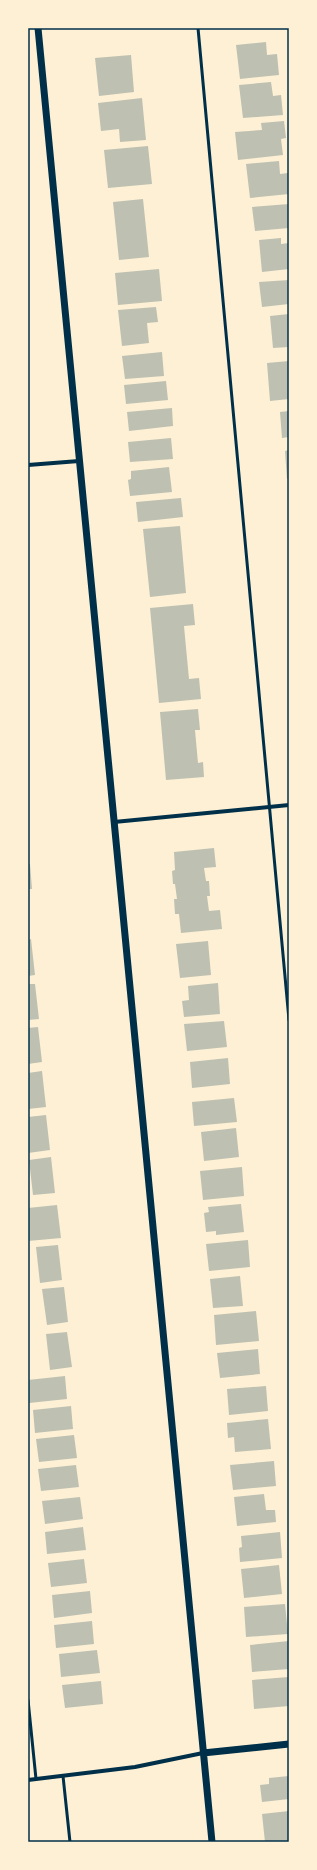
<svg xmlns="http://www.w3.org/2000/svg" width="317" height="1870" font-family="Manrope,sans-serif">
<style>
.building{fill:#bec0b2}
.lines{fill:none;stroke-linecap:round;stroke-linejoin:round}
.service{stroke:#003049;stroke-width:3}
.minor{stroke:#003049;stroke-width:4}
.tertiary{stroke:#003049;stroke-width:7}
.neatline{fill:none;stroke:#003049;stroke-width:1.5}
</style>
<rect width="100%" height="100%" fill="#fdf0d5"/>
<!-- building -->
<path class="building" d="M266,42l1,13 10,-1 2,21 -39,4 -4,-34z
M131,55l3,37 -35,4 -4,-38z
M271,82l2,14 8,-1 2,20 -40,3 -4,-33z
M142,98l4,42 -26,2 -1,-13 -18,2 -3,-28z
M284,121l2,17 -5,1 2,16 -45,5 -3,-28 27,-2 -1,-7z
M148,146l4,38 -44,4 -4,-38z
M279,161l1,13 8,-1 1,21 -39,4 -4,-34z
M143,199l6,58 -30,3 -6,-58z
M289,204v24l-34,3 -3,-24z
M281,238v6l8,-1v26l-27,3 -3,-32z
M159,269l3,32 -44,4 -3,-32z
M289,280v24l-27,3 -3,-25z
M156,307l2,15 -11,1 2,20 -27,3 -4,-36z
M289,314v33l-16,1 -3,-32z
M162,352l2,24 -39,3 -3,-23z
M289,361v38l-19,2 -3,-38z
M166,381l2,19 -42,4 -2,-19z
M172,408l1,18 -44,5 -2,-19z
M289,411v26l-7,1 -2,-26z
M171,438l2,21 -43,3 -2,-20z
M289,450v28l-2,1 -2,-28z
M169,467l3,25 -42,4 -2,-16 3,-1v-8z
M181,498l2,19 -45,5 -2,-20z
M180,526l6,67 -36,4 -7,-68z
M193,604l2,21 -11,1 1,11 4,42 10,-1 2,21 -42,4 -9,-95z
M198,709l2,21h-5l3,33 5,-1 1,15 -38,3 -6,-68z
M214,848l2,19 -12,1 2,13h3l1,15h-3l2,15 11,-1 2,19 -41,4 -2,-19h-4l-1,-15h3l-2,-15h-2l-1,-13 3,-1 -1,-18z
M28,864h2l2,25h-4z
M31,939l4,36 -7,1v-36z
M208,941l3,34 -31,3 -4,-34z
M218,983l2,31 -36,3 -2,-16 7,-1 -1,-14z
M28,984h7l4,35 -11,1z
M224,1021l3,26 -40,4 -3,-27z
M38,1027l4,35 -14,2v-36z
M228,1058l2,26 -38,4 -2,-26z
M42,1071l4,36 -18,2v-36z
M234,1098l3,24 -43,4 -2,-24z
M46,1115l4,35 -22,3v-36z
M236,1128l3,29 -35,4 -3,-29z
M51,1157l4,36 -22,2 -4,-35z
M242,1167l2,29 -41,4 -3,-29z
M241,1204l3,28 -28,3v-4l-10,1 -2,-19 5,-1 -1,-5z
M57,1205l4,33 -33,3v-33z
M248,1240l2,27 -41,4 -3,-27z
M58,1245l4,35 -22,3 -4,-36z
M240,1276l3,30 -30,2 -3,-29z
M64,1287l4,35 -21,3 -5,-36z
M256,1311l3,30 -43,4 -2,-30z
M67,1332l5,35 -22,3 -4,-36z
M258,1349l2,25 -40,4 -3,-25z
M65,1376l2,23 -38,4 -1,-23z
M266,1386l2,25 -39,4 -2,-26z
M71,1406l2,23 -38,4 -2,-23z
M268,1419l3,30 -36,3 -1,-15 -6,1 -1,-15z
M74,1435l3,23 -38,4 -3,-23z
M274,1461l2,25 -43,4 -3,-25z
M76,1465l3,22 -38,4 -3,-22z
M264,1494l2,16h9l1,12 -39,4 -3,-29z
M80,1497l3,22 -38,5 -3,-23z
M83,1527l3,23 -39,4 -2,-22z
M280,1532l2,26 -42,4 -1,-14 3,-1 -1,-11z
M84,1559l3,24 -36,4 -3,-24z
M279,1565l3,29 -38,4 -3,-29z
M90,1591l2,22 -38,5 -2,-23z
M285,1604l3,30 -42,3 -2,-30z
M92,1621l2,23 -38,4 -2,-23z
M289,1641v28l-37,3 -2,-27z
M97,1650l3,23 -39,4 -2,-23z
M289,1677v29l-35,3 -2,-29z
M101,1681l2,23 -38,4 -3,-23z
M289,1776v23l-27,3 -2,-17 9,-1v-6z
M289,1811v31h-24l-3,-28z"/>
<g class="lines">
<!-- service -->
<path class="service" d="M198,28l91,992
M28,1700l8,79
M63,1776l7,66"/>
<!-- minor -->
<path class="minor" d="M28,465l51,-4
M114,822l175,-17
M28,1780l107,-13 68,-14"/>
<!-- tertiary -->
<path class="tertiary" d="M38,28l174,1814
M203,1753l86,-9"/>
</g>
<!-- border -->
<rect width="317" height="1870" fill="none" stroke="#fdf0d5" stroke-width="58"/>
<rect x="29" y="29" width="259" height="1812" class="neatline"/>
</svg>
